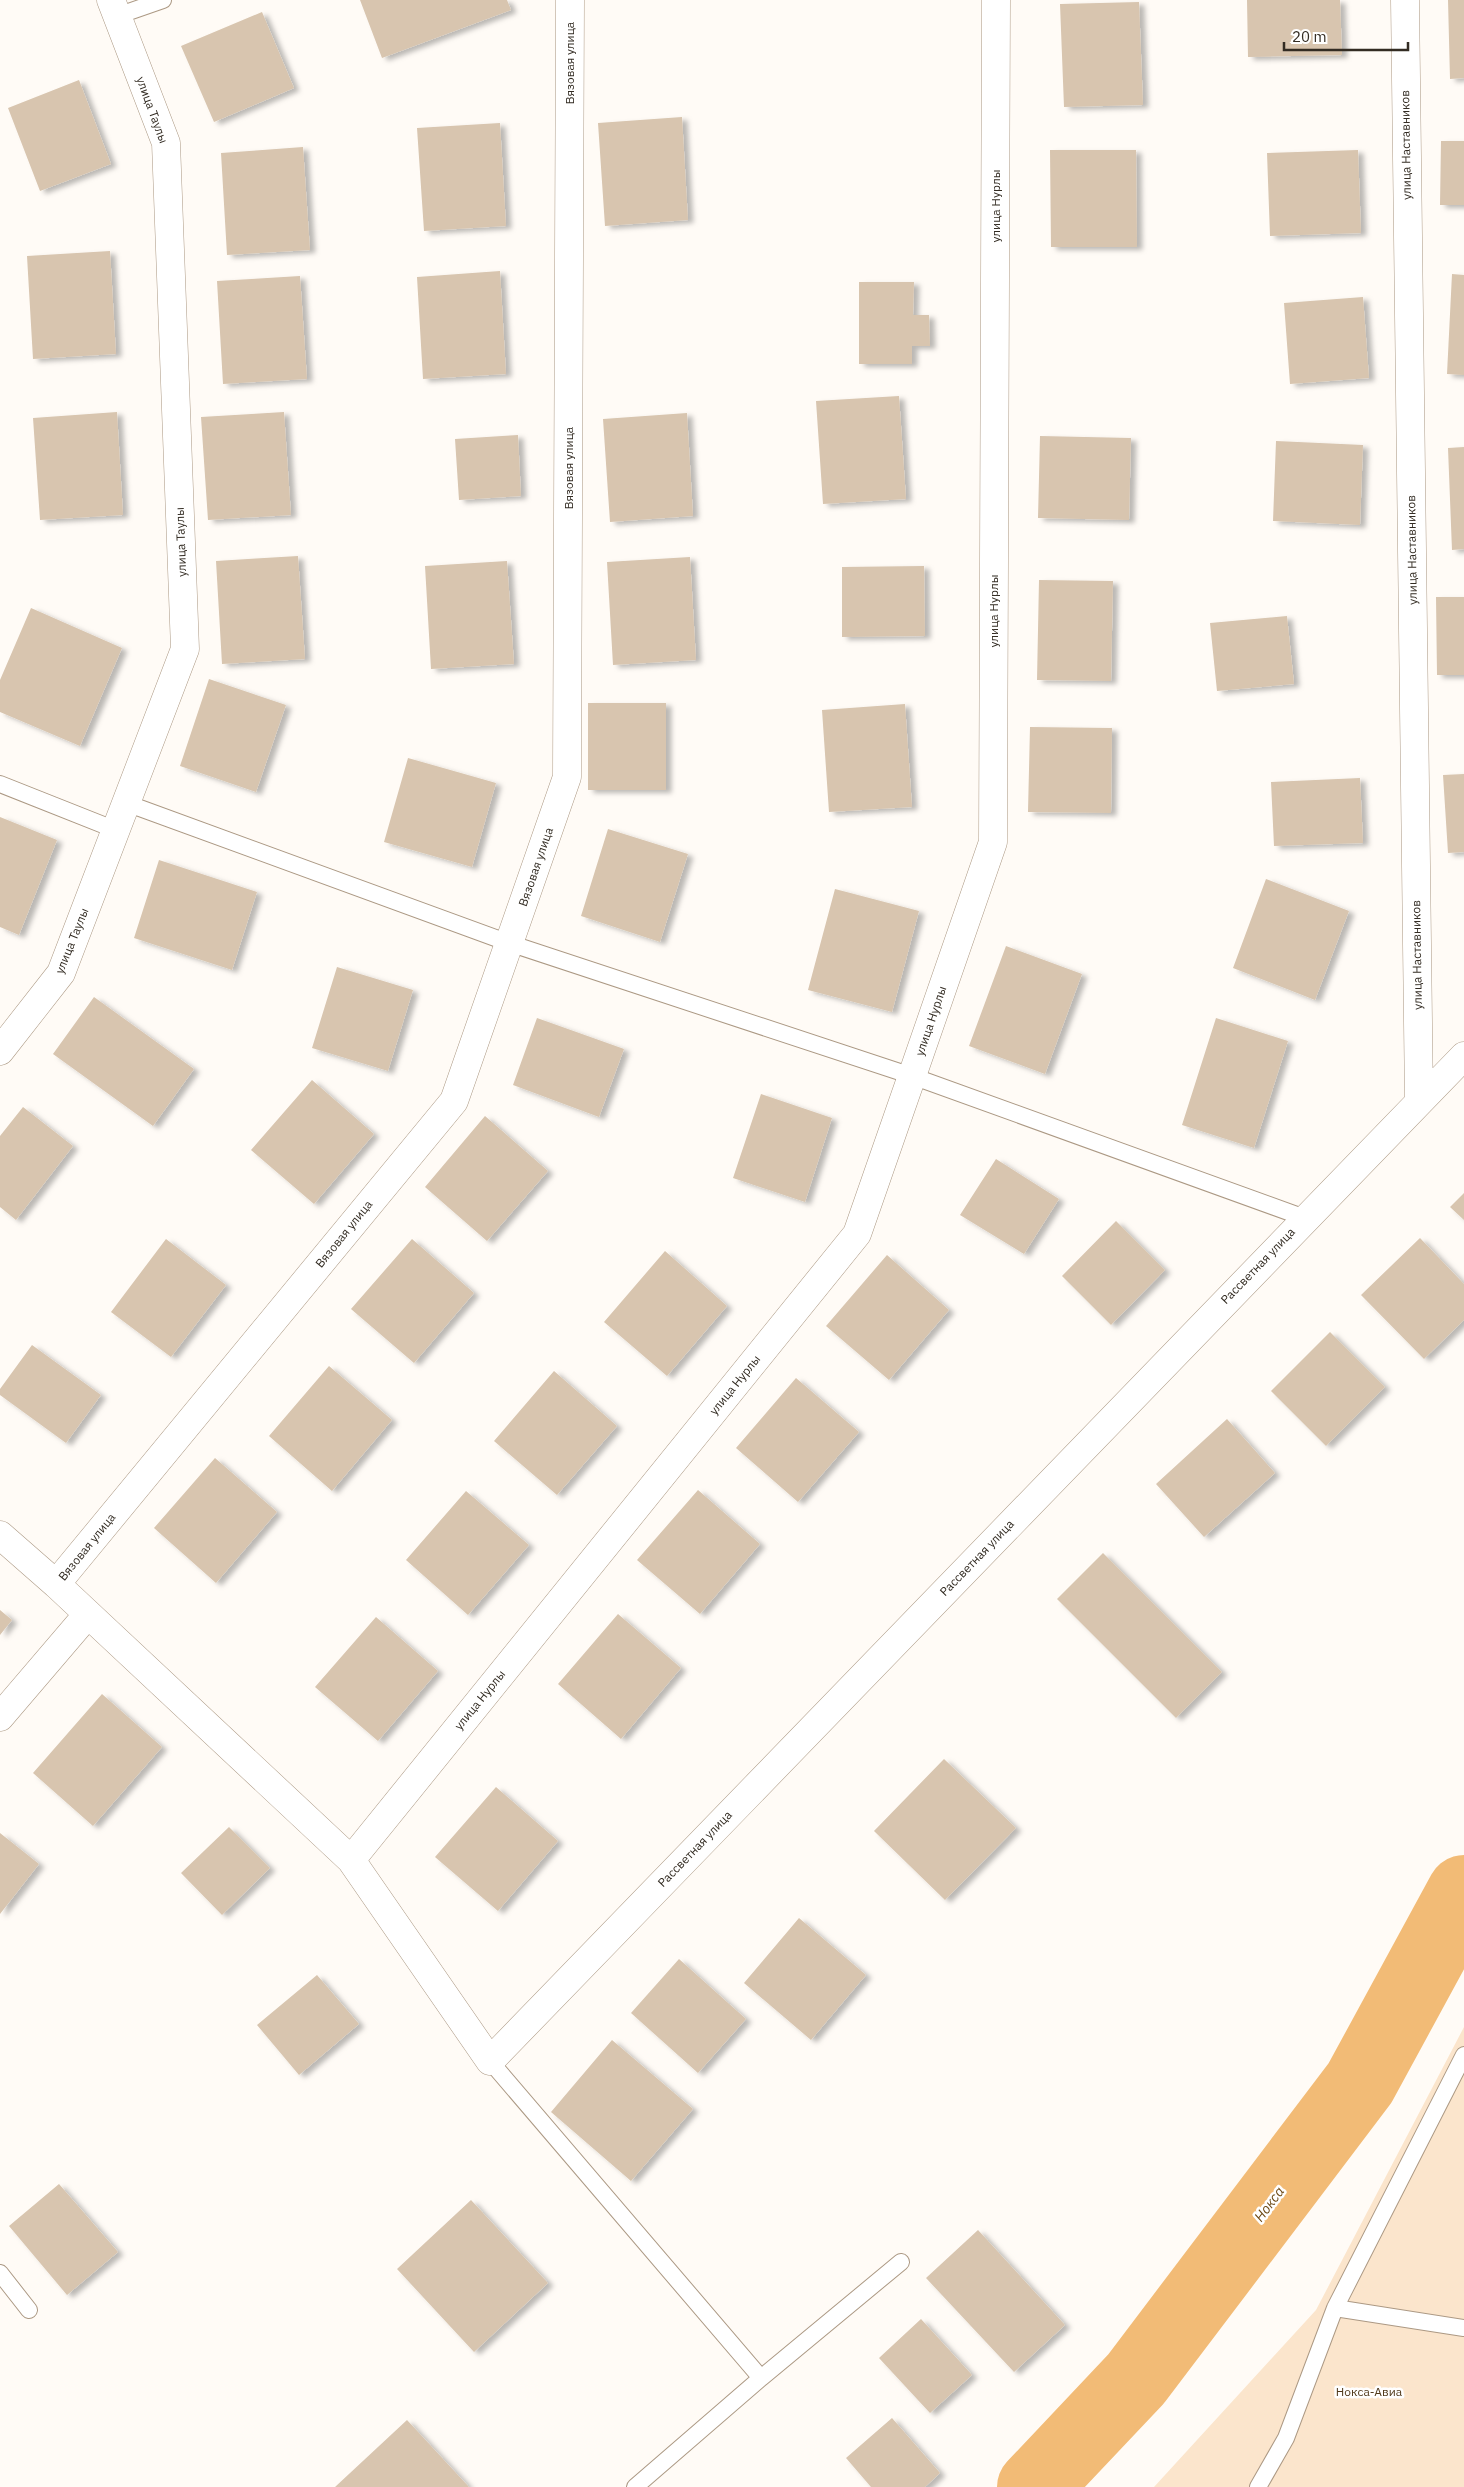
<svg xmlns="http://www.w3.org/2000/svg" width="1464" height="2487" font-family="'IBM Plex Sans',sans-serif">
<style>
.green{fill:#fbe5cc}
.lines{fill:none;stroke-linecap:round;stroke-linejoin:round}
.river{stroke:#f2bb76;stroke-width:74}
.building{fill:#d8c5af;filter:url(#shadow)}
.service-casing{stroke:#ac9984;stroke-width:18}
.minor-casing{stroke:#ac9984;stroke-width:29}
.service{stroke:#fff;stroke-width:16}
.minor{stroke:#fff;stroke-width:28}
.labels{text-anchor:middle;stroke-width:5;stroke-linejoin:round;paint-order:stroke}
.street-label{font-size:12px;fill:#332c23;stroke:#fff}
.park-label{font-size:12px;fill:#4f381a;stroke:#fff}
.water-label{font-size:14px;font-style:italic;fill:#6c4813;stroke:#fff}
</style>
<defs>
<filter id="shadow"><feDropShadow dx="5.5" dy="3" stdDeviation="2.5" flood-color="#0004"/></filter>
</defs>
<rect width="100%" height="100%" fill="#fffbf6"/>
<!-- green -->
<path class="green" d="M1464,2027v460h-310l162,-177z"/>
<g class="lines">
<!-- river -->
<path class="river" d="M1034,2487l102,-108 224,-296 104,-191"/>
</g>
<!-- building -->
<path class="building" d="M360,0h147l4,10 -129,48z
M1247,0h93l2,55 -94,2z
M1448,0h16v78l-14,1z
M1139,2l4,103 -79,2 -4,-103z
M262,12l32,76 -80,34 -33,-76z
M79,80l32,84 -71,27 -32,-83z
M682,117l6,103 -83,6 -7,-103z
M500,123l6,103 -82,5 -7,-103z
M1441,141h23v64h-24z
M303,147l7,103 -83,5 -6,-102z
M1050,150h86l1,97h-86z
M1358,150l3,83 -91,3 -3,-83z
M110,251l6,103 -83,5 -6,-103z
M500,271l6,103 -83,5 -6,-102z
M1452,274l12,1v100l-17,-1z
M300,276l7,103 -84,5 -6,-103z
M859,282h55l-1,33h16l1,31h-18v18h-53z
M1363,297l6,81 -79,6 -6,-81z
M899,396l7,103 -83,5 -7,-103z
M117,412l6,103 -83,5 -7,-102z
M284,412l7,103 -83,5 -7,-103z
M687,413l6,103 -83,6 -7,-103z
M518,435l3,61 -62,4 -4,-61z
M1040,436l91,2 -2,82 -91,-2z
M1276,441l87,4 -3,80 -87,-4z
M1464,447v102l-12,1 -4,-102z
M298,556l7,103 -83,5 -6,-103z
M690,557l6,103 -83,5 -6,-103z
M507,561l7,103 -83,5 -6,-103z
M924,566l1,70 -83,1v-70z
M1039,580l74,1 -2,100 -74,-1z
M1436,597h28v78h-27z
M31,608l91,40 -42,98 -80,-34v-32z
M1287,616l7,68 -77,7 -7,-68z
M209,679l77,26 -30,87 -76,-26z
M588,703h78v87h-78z
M905,704l7,103 -83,5 -7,-102z
M1030,727l82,1 -1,85 -83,-1z
M408,758l88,25 -24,84 -88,-25z
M1464,774v78l-16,1 -5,-78z
M1360,778l3,65 -89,3 -3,-64z
M0,817l57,23 -38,95 -19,-8z
M608,829l80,25 -28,88 -79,-26z
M159,860l98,32 -25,78 -98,-32z
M1266,879l83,32 -34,89 -82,-32z
M835,889l84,22 -27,101 -84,-22z
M1006,946l76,28 -37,100 -76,-28z
M337,967l76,23 -25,81 -76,-23z
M94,997l100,72 -41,57 -100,-72z
M537,1018l87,31 -25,68 -86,-32z
M1216,1018l72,23 -34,107 -72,-23z
M312,1080l62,54 -60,70 -63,-54z
M761,1094l71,24 -27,84 -72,-24z
M23,1107l50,39 -57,74 -16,-13v-71z
M485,1116l63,55 -61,70 -62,-54z
M996,1159l63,40 -35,55 -64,-39z
M1464,1193v27l-14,-13z
M1116,1221l49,49 -54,55 -49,-49z
M1420,1238l44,46v36l-40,39 -63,-64z
M166,1239l60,46 -55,72 -60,-45z
M412,1239l62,54 -60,70 -63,-54z
M665,1251l62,55 -60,70 -63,-54z
M887,1255l62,55 -60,70 -63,-54z
M1330,1332l55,55 -59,59 -55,-55z
M32,1345l69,50 -35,48 -66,-48v-6z
M329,1366l63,54 -60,71 -63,-55z
M554,1371l63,55 -60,69 -63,-54z
M796,1378l63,54 -61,70 -62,-54z
M1227,1419l48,54 -71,64 -48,-53z
M215,1458l62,54 -61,71 -62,-55z
M698,1490l62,54 -60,70 -63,-54z
M466,1491l63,54 -61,70 -62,-55z
M1103,1553l119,119 -46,46 -119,-119z
M0,1610l12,10 -12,15z
M618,1614l63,54 -60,71 -63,-55z
M376,1617l62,54 -60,70 -63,-54z
M102,1694l60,53 -69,79 -60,-53z
M944,1759l72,69 -71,72 -71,-69z
M496,1787l62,54 -60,70 -63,-54z
M229,1827l41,41 -48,47 -41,-42z
M0,1833l39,31 -39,50z
M799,1918l67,57 -55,65 -67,-57z
M679,1959l67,60 -48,54 -67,-60z
M317,1975l42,49 -60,51 -42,-50z
M612,2040l81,69 -62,72 -80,-69z
M59,2184l59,68 -51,43 -58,-69z
M471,2200l77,83 -74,69 -77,-83z
M978,2230l87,95 -51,47 -88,-94z
M921,2319l51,56 -42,38 -51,-55z
M892,2418l48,55 -15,14h-54l-25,-29z
M407,2420l62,67h-134z"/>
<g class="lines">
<defs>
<path id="service" d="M117,16l46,-16
M0,784l116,46
M126,803l383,140 403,133 393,142
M490,2061l271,317 -126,109
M0,2273l29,37
M1335,2308l129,20
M761,2378l140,-116
M1258,2487l28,-49 49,-130 129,-253"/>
<path id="minor" d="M1405,0l14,1101
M0,1051l61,-78 124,-324 -19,-506 -55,-143
M0,1535l56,49 295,276 139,201 974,-1005
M56,1584l398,-483 113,-324 3,-777
M0,1717l88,-103
M351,1860l506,-626 55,-158 81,-234 3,-842"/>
</defs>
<!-- service casing -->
<use href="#service" class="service-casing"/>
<!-- minor casing -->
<use href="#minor" class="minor-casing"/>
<!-- service -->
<use href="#service" class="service"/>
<!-- minor -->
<use href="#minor" class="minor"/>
</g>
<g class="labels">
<!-- street labels -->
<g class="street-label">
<text transform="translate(570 63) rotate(-90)" y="4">Вязовая улица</text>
<text transform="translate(152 110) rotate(70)" y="4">улица Таулы</text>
<text transform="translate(1406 145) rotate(-91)" y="4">улица Наставников</text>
<text transform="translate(996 206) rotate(-90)" y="4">улица Нурлы</text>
<text transform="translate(569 468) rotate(-90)" y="4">Вязовая улица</text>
<text transform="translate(181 542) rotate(-92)" y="4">улица Таулы</text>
<text transform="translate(1412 550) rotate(-91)" y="4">улица Наставников</text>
<text transform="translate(994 611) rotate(-90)" y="4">улица Нурлы</text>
<text transform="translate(536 867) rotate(-71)" y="4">Вязовая улица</text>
<text transform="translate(72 941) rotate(-68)" y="4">улица Таулы</text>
<text transform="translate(1417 955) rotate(-91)" y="4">улица Наставников</text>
<text transform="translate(931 1021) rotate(-71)" y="4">улица Нурлы</text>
<text transform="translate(344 1234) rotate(-51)" y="4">Вязовая улица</text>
<text transform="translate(1258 1266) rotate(-46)" y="4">Рассветная улица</text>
<text transform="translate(735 1385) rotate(-51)" y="4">улица Нурлы</text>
<text transform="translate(87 1547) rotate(-51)" y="4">Вязовая улица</text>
<text transform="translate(977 1558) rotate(-46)" y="4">Рассветная улица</text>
<text transform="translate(480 1700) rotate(-51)" y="4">улица Нурлы</text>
<text transform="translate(695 1849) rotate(-46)" y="4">Рассветная улица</text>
</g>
<!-- park labels -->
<g class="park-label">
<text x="1369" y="2396">Нокса-Авиа</text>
</g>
<!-- water labels -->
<g class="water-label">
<text transform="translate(1269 2204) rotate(-53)" y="5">Нокса</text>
</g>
</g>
<!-- scale -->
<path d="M1284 42v8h124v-8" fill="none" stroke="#332c23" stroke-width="2.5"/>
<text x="1292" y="42" font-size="15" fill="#332c23" stroke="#ffffff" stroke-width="4" paint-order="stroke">20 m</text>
</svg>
